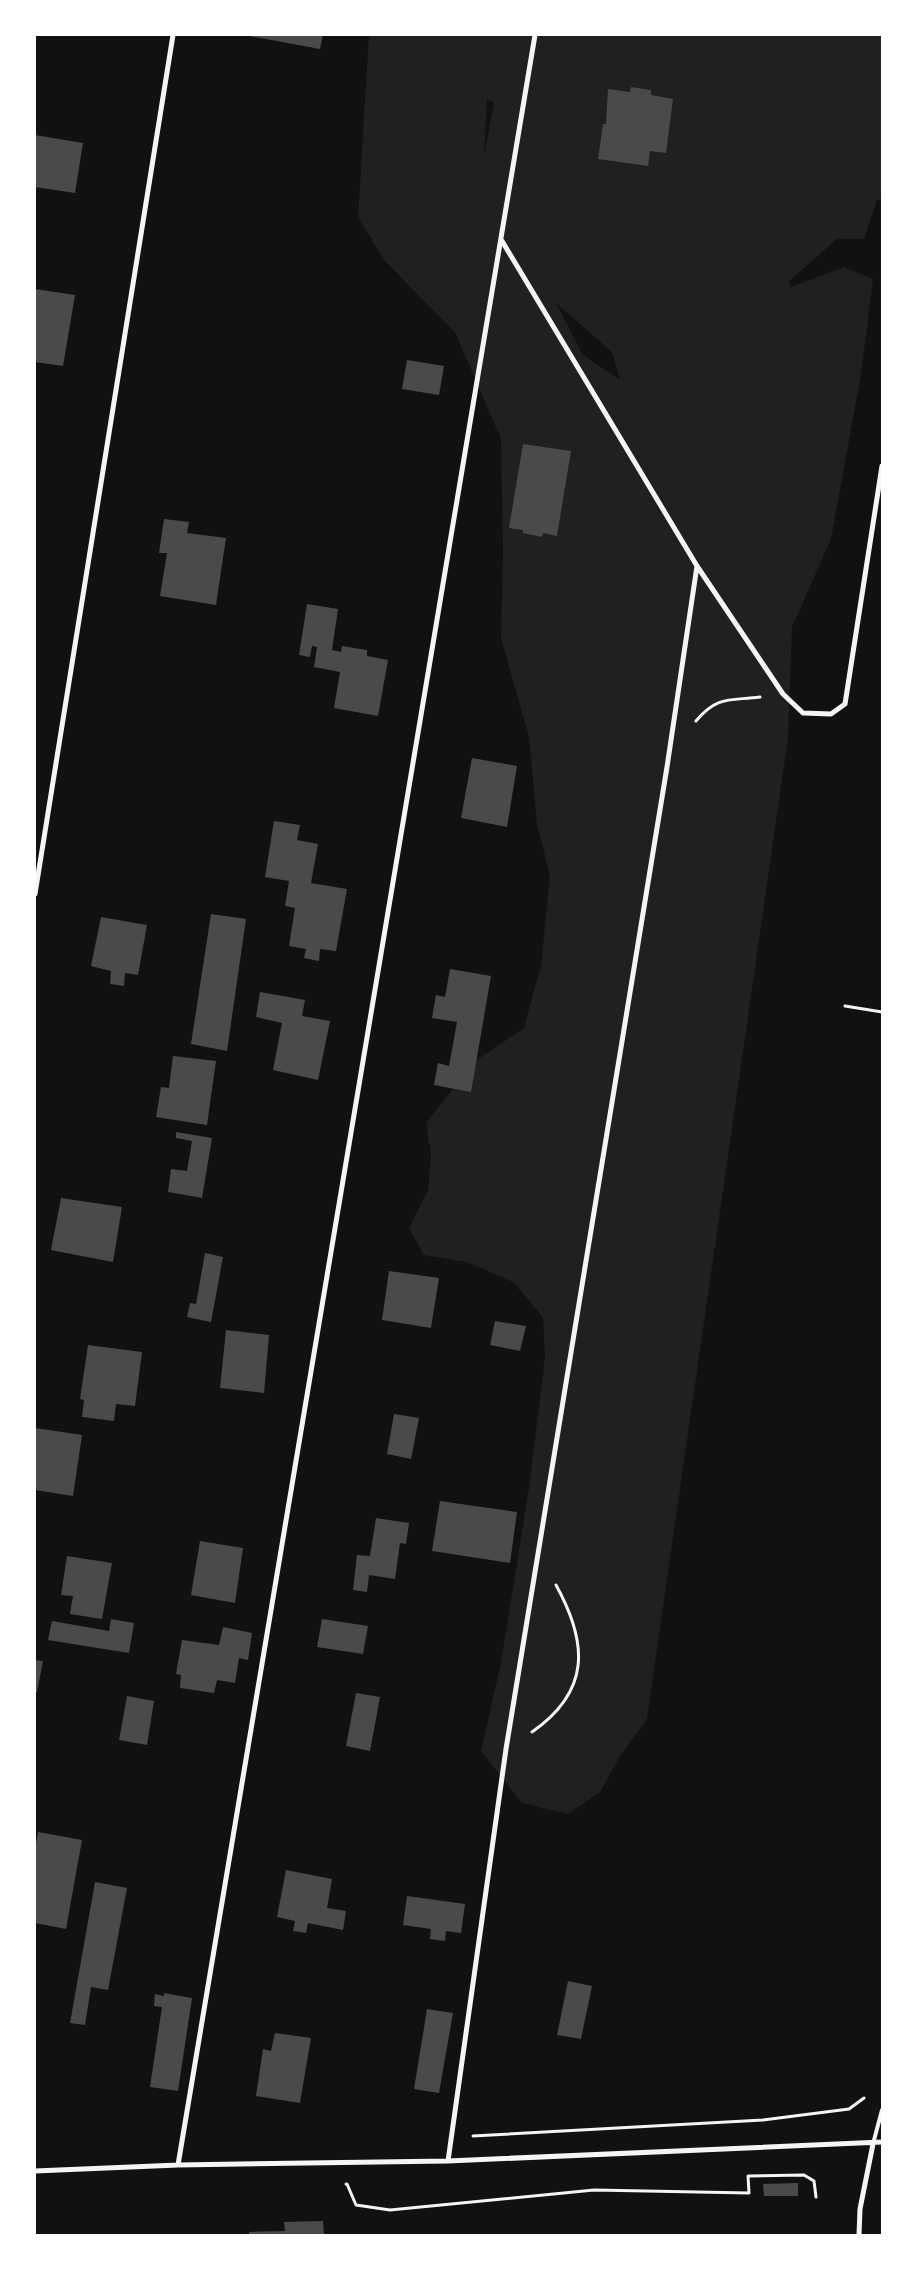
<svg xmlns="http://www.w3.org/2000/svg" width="917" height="2270" font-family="Jost,sans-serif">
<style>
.green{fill:#202020;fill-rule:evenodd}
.building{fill:#4a4a4a}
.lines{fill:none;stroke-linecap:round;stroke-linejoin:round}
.path{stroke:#f5f5f5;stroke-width:3}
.service{stroke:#f5f5f5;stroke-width:4}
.minor{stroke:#f5f5f5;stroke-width:5}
</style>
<rect width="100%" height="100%" fill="#111"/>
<!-- green -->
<path class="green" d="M369,35h513v164l-5,1 -13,39h-27l-48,42 2,6 53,-20 29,12 -12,95 -30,165 -39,88 -4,111 -141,981 -27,37 -20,36 -32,22 -46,-11 -41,-52 20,-88 28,-175 16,-131 -2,-40 -30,-35 -46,-20 -43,-7 -15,-27 19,-37 3,-36 -5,-32 48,-61 50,-34 17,-63 9,-89 -13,-52 -8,-87 -28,-99 2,-86 -2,-113 -46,-107 -71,-72 -26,-43zM487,99l7,3 -10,55zM556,303l56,49 8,28 -37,-25z"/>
<!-- building -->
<path class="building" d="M244,35h79l-3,14z
M631,87l20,3v5l22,4 -7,54 -16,-2 -2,15 -50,-7 5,-35h3l2,-35 22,3z
M35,135l48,8 -8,50 -40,-6z
M35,289l40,6 -12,71 -28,-4z
M407,360l37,6 -5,29 -37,-6z
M523,444l48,7 -14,85 -14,-3 -1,4 -19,-4v-3l-14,-2z
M164,519l25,3 -2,11 39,5 -10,67 -56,-9 7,-43h-8z
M307,604l31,5 -6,41 9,2 1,-6 25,4v6l21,4 -10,56 -44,-8 6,-36 -26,-5 3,-20 -5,-1 -2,11 -11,-2z
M472,758l45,8 -10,61 -46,-9z
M274,821l26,4 -3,15 21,4 -7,39 36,6 -11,62 -16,-2 -1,12 -15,-3 2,-9 -17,-3 6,-38 -10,-2 4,-25 -24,-4z
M211,914l35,5 -19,132 -36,-7z
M101,917l46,8 -9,50 -13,-2 -1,13 -14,-2 1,-13 -20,-5z
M450,969l41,7 -20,116 -37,-7 4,-22 11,3 8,-44 -25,-4 4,-23 9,2z
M260,992l45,8 -3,16 28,5 -12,59 -45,-10 9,-47 -26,-6z
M173,1056l43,5 -9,64 -51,-8 5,-30 8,1z
M176,1132l36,6 -10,60 -34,-6 3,-23 16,2 5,-30 -16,-3z
M61,1198l61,9 -9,55 -62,-12z
M205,1253l18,4 -12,65 -24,-5 3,-14 6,1z
M389,1271l50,7 -8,50 -49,-8z
M495,1321l31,5 -6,25 -30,-6z
M226,1330l43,5 -5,58 -44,-5z
M88,1345l54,7 -7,54 -19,-2 -2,17 -32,-4 2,-17 -4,-1z
M394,1414l25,4 -8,41 -24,-5z
M35,1428l47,7 -9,61 -38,-6z
M440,1501l77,11 -7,51 -78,-12z
M376,1518l33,5 -3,21 -6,-1 -5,36 -26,-4 -2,17 -14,-2 4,-35 13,1z
M200,1541l43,7 -8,55 -44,-8z
M67,1556l45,7 -10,56 -32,-5 3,-18 -12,-1z
M111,1619l23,4 -5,30 -81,-13 4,-19 57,10z
M322,1619l46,7 -5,28 -46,-7z
M223,1627l29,6 -4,27 -9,-2 -4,25 -18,-3 -3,13 -34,-5 1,-13 -5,-1 6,-34 37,5z
M35,1660l8,1 -6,31h-2z
M356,1693l24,4 -10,54 -24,-5z
M127,1696l27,5 -7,44 -28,-5z
M38,1832l44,8 -16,89 -31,-6v-73z
M286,1870l46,9 -5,29 19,3 -3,19 -35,-7 -2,10 -13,-2 2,-10 -18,-4z
M95,1882l32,6 -19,102 -17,-3 -6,38 -15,-2z
M407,1896l58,8 -4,29 -15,-2 -1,10 -15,-2 1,-10 -28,-4z
M568,1981l24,5 -11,53 -24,-4z
M164,1993l28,5 -14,93 -28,-4 12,-80 -8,-1 1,-12 9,2z
M427,2009l26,4 -14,80 -25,-4z
M275,2033l36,5 -11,65 -44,-7 7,-47 8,2z
M798,2183v13h-34l-1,-12z
M323,2221l1,14h-75v-3l36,-1 -1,-9z"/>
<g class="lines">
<!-- path -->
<path class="path" d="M696,721c22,-26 34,-20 64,-24
M845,1006l37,6
M532,1732c59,-41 56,-89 24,-147
M473,2136l290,-16 86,-11 15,-11
M346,2184h1l9,21 34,5 204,-20 155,3 -1,-17 56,-1 10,6 2,16"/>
<!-- service -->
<path class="service" d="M873,2144l9,-34"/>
<!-- minor -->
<path class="minor" d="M502,241l195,325 86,128 20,19 28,1 14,-10 37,-238
M35,894l138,-859
M448,2161l58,-412 161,-982 30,-201
M178,2165l357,-2130
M35,2171l143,-6 270,-4 434,-19
M859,2235l1,-26 13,-65"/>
</g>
<!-- border -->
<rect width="917" height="2270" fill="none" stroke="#ffffff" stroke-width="72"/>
</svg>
